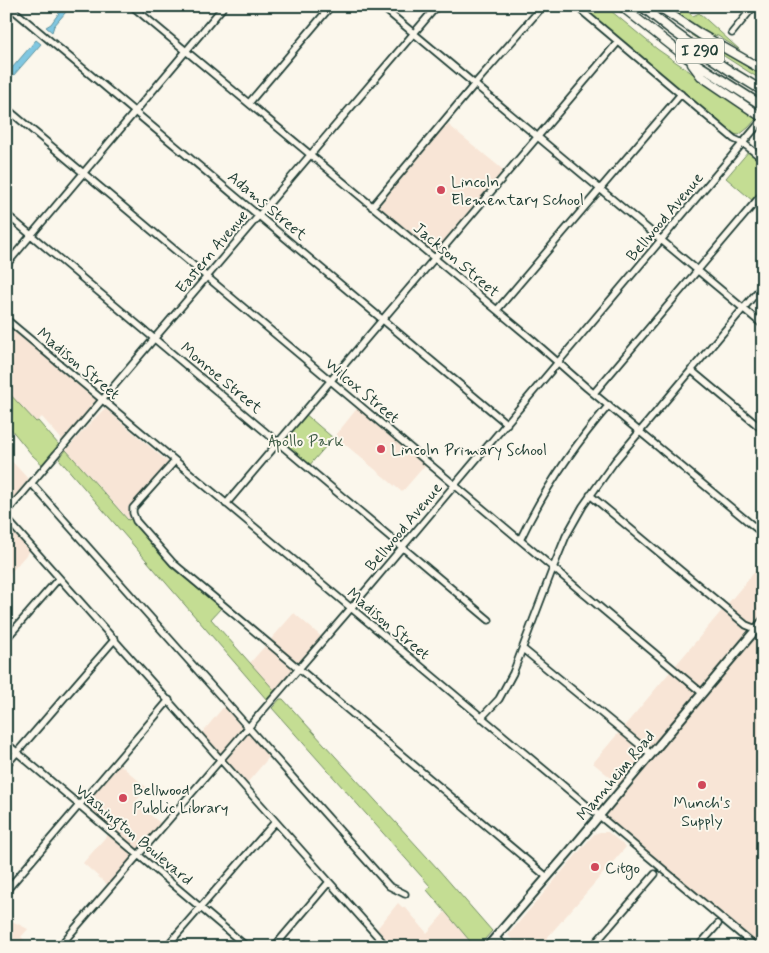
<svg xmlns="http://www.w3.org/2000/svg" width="769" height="953" font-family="Mynerve,sans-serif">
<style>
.built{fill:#f8e5d6}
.green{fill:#c4dd93;stroke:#728d64}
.water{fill:#80c7e1;stroke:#59909c}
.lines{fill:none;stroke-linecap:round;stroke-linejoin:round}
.minor-casing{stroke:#1f3d34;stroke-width:9}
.major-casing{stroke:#1f3d34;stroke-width:11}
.highway-casing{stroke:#1f3d34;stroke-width:11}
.minor{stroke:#fbf7ec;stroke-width:5.5}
.major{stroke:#fbf7ec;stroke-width:7}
.highway{stroke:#fbf7ec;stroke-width:8}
.poi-dot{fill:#d1495b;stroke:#fbf7ec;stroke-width:2}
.labels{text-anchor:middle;stroke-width:4;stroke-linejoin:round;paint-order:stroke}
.shield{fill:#fbf7ec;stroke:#61756b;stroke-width:1}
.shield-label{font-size:15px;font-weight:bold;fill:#1f3d34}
.poi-label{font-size:16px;fill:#1f3d34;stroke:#fbf7ec;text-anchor:start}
.street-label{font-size:16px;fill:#1f3d34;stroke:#fbf7ec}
.park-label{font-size:16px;fill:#405d47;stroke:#fbf7ec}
</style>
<rect width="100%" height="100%" fill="#fbf7ec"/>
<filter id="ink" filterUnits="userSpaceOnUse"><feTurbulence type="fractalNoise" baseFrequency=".02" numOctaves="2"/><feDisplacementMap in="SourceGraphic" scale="10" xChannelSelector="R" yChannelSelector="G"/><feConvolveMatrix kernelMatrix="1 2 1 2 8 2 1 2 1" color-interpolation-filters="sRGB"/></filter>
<g filter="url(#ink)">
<!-- built -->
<path class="built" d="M445,122l62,51 -71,84 -61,-51z
M6,321l95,80 -37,41 -22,-25 -6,5 -30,-32z
M359,406l68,57 -25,29 -67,-56z
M106,409l64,55 -40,50 1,5 -2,1 -63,-70 26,-29 11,-11z
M6,455l25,27 -25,29z
M6,519l26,29 -26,30z
M763,562v55l-11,14 -130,156 -29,-24z
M294,613l29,25 -48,53 -25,-28z
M763,627v320h-3l-157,-130z
M226,704l45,51 -25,29 -45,-50z
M116,761l31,27 -12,15 28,22 -25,29 -58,-50z
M110,832l27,23 -27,32 -27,-24z
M600,832h8l18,15 -87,100h-20l-11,-12 86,-101z
M398,903l4,4h3l22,26 18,-21 30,35h-85l-14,-17z
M6,918l22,11 -7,8 12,10h-27z"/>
<!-- green -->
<path class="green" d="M580,6h25l52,43 100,69 -9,10 -9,7 -5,-1z
M666,6h14l13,10 6,-3 41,37 -22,-14 -6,-1z
M691,34l72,42v5l-72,-46z
M749,151l14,11v28l-10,11 -27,-23z
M6,390l30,32 2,-1 21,24 -15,21 -12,-11 -26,-32z
M304,413l29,25 -25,29 -28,-25z
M66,450l62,70 3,-1 41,49 49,40 -10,11 64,72 -8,9 -208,-241z
M280,699h3l155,170 54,62 -14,16h-3l-48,-57 3,-4 -158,-178z"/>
<!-- water -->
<path class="water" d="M64,6h7l-17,20 -2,6 -6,-5 5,-3z
M36,40l5,4 -35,40v-9z"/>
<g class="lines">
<defs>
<path id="minor" d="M132,6l397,331 58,51 176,146
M381,6l382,319
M576,6l158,133 9,4 20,16
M11,8l496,416
M732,33l22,-27
M249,103l82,-97
M6,108l696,585
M372,207l107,-128 64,-73
M6,214l483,406
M6,265l218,-259
M497,310l184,-216
M6,319l750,628
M691,370l72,60
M594,393l169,-200
M175,461l-42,47v5l3,8 37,42 374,314
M32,484l357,402 16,8
M590,495l156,130 10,4
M226,504l392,-462
M6,513l431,-507
M6,518l381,429
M520,540c24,-51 52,-92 89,-135
M6,639l53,-61
M523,649l128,105
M481,718l18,-19 14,-26 40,-105 13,-32 17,-30 32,-45 148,-176
M6,743l241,204
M6,765l109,-126
M6,891l163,-191
M495,938l11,9
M59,947l287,-333 417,-495
M166,947l109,-125
M274,947l55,-65
M592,947l63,-73
M698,947l20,-23"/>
<path id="major" d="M487,947l82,-95 194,-231"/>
<path id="highway" d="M621,6l65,51 77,49
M641,6c39,32 79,60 122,85
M658,6l42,28 63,36
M692,64l9,12 62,42"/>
</defs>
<!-- minor casing -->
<use href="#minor" class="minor-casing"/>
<!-- major casing -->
<use href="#major" class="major-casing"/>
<!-- highway casing -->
<use href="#highway" class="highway-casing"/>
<!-- minor -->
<use href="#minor" class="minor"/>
<!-- major -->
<use href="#major" class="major"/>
<!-- highway -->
<use href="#highway" class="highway"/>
</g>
</g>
<!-- markers -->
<g class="poi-dot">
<circle cx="441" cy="190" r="5"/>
<circle cx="381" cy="449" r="5"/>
<circle cx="702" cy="785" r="5"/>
<circle cx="123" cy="798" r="5"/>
<circle cx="595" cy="867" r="5"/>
</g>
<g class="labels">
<!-- shield labels -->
<rect class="shield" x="676" y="38.5" width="48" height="25" rx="4"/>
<g class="shield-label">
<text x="700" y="56">I 290</text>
</g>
<!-- poi labels -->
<g class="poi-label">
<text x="451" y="187">Lincoln<tspan x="451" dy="18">Elementary School</tspan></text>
<text x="391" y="455">Lincoln Primary School</text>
<text x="133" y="795">Bellwood<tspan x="133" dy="18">Public Library</tspan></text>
<text x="702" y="808" text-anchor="middle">Munch's<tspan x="702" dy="18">Supply</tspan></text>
<text x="605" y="873">Citgo</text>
</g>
<!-- street labels -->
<g class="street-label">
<text transform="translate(268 205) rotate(40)" y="6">Adams Street</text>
<text transform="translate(664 216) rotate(-50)" y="6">Bellwood Avenue</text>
<text transform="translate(211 251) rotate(-50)" y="6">Eastern Avenue</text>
<text transform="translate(457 259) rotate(40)" y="6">Jackson Street</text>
<text transform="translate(79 363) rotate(40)" y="6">Madison Street</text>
<text transform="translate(222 377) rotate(40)" y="6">Monroe Street</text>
<text transform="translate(363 390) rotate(40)" y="6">Wilcox Street</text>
<text transform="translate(403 526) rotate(-50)" y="6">Bellwood Avenue</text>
<text transform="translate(389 623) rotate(40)" y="6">Madison Street</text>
<text transform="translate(615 775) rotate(-50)" y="6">Mannheim Road</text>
<text transform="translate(135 834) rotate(40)" y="6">Washington Boulevard</text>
</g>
<!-- park labels -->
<g class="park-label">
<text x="306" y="446">Apollo Park</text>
</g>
</g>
<!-- margin -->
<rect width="769" height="953" fill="none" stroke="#fbf7ec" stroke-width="25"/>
<rect x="12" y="12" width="744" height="928" fill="none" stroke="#1f3d34" stroke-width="2" filter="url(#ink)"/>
</svg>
